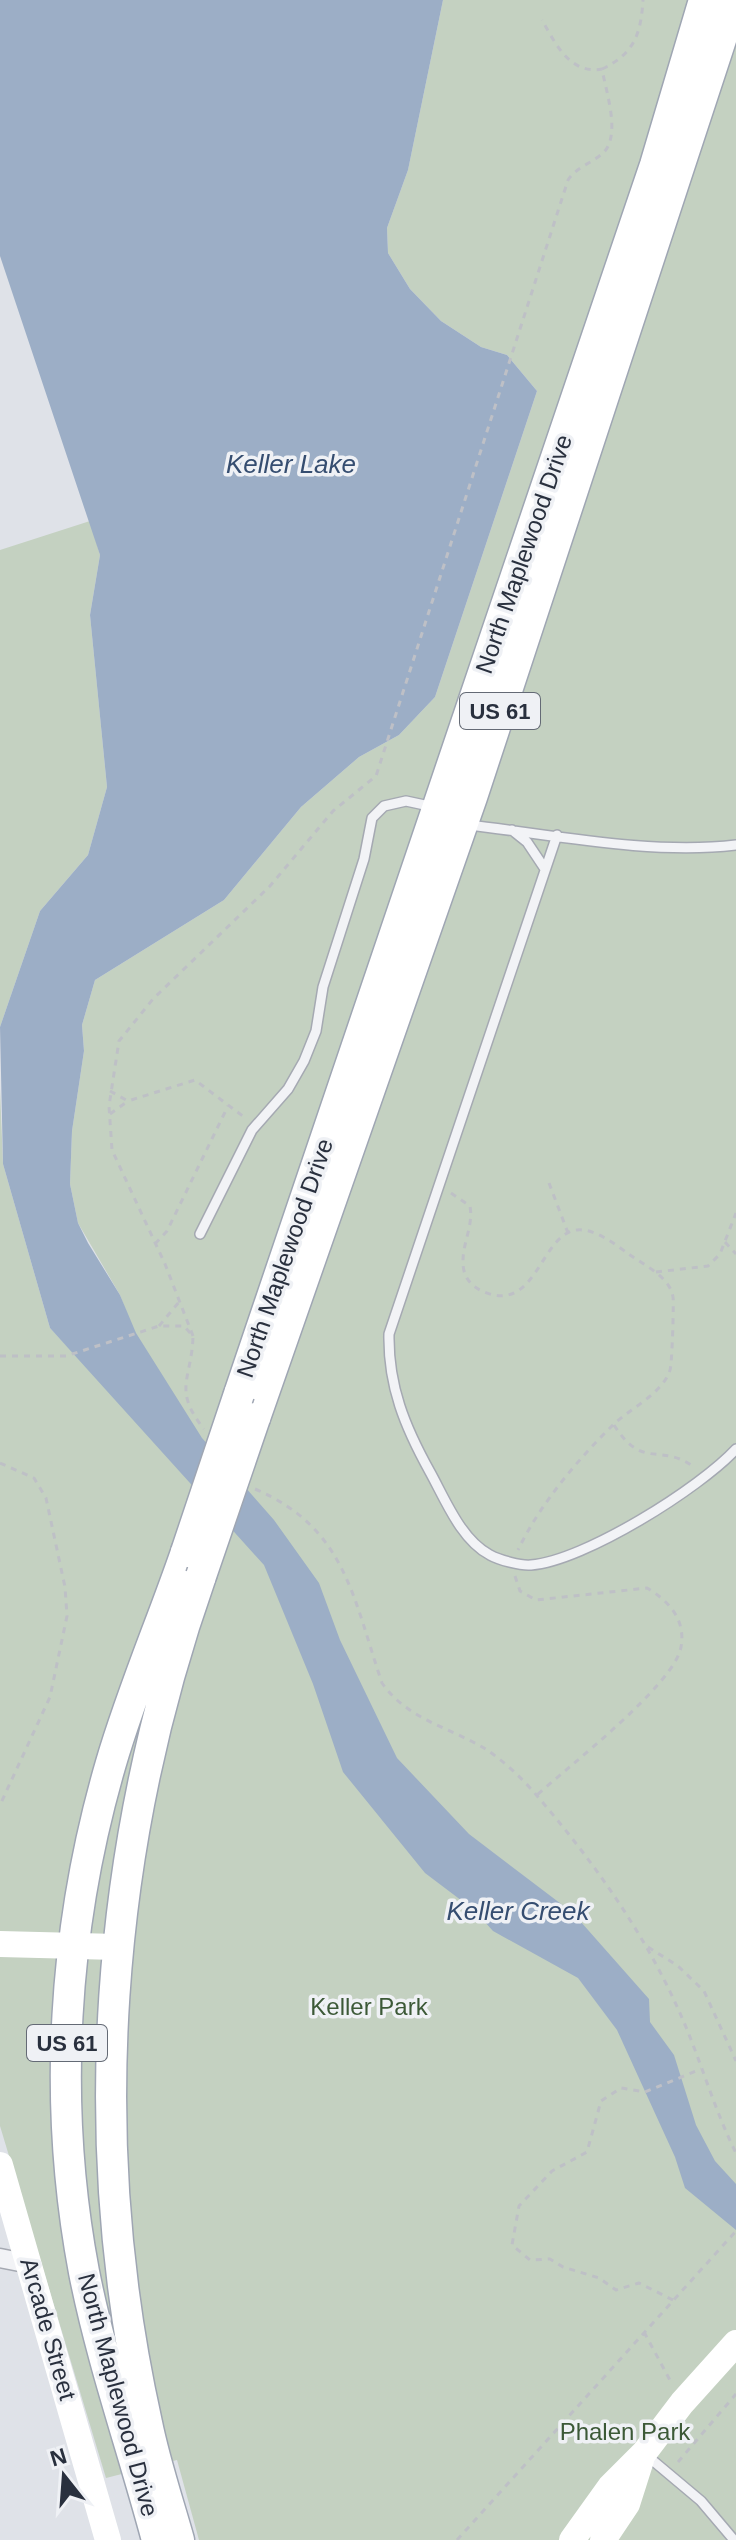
<svg xmlns="http://www.w3.org/2000/svg" width="736" height="2540" font-family="Helvetica,sans-serif">
<style>
.green{fill:#c4d1c1}
.water{fill:#9caec6}
.lines{fill:none;stroke-linecap:round;stroke-linejoin:round}
.lane-casing{stroke:#a5a9b2;stroke-width:12}
.street-casing{stroke:#a5a9b2;stroke-width:21}
.primary-casing{stroke:#9fa6b3;stroke-width:33}
.path{stroke:#bec0c6;stroke-width:3;stroke-dasharray:6 6;stroke-linecap:butt}
.lane{stroke:#f2f3f6;stroke-width:9}
.street{stroke:#f2f3f6;stroke-width:18}
.secondary{stroke:#fff;stroke-width:26}
.primary{stroke:#fff;stroke-width:30}
.primary-bridge-casing{stroke:#9fa6b3;stroke-width:33;stroke-linecap:butt}
.primary-bridge{stroke:#fff;stroke-width:30}
.labels{text-anchor:middle;stroke-width:7;stroke-linejoin:round;paint-order:stroke}
.shield{fill:#eff1f5;stroke:#646a75;stroke-width:2}
.shield-label{font-size:22px;font-weight:bold;fill:#29303e}
.street-label{font-size:24px;fill:#29303e;stroke:#eff1f5}
.park-label{font-size:24px;fill:#3c5937;stroke:#eff1f5}
.water-label{font-size:26px;font-style:italic;fill:#354d70;stroke:#eff1f5}
</style>
<rect width="100%" height="100%" fill="#dfe2e8"/>
<!-- green -->
<path class="green" d="M443,0h293v2540h-537l-22,-80 -71,18 -106,-352v-1037l3,75 47,164 140,150 -70,-183 -42,-72 -8,-39 2,-53 12,-80 -2,-26 13,-45 129,-80 77,-93 58,-50 40,-22 36,-38 102,-306 -30,-36 -26,-8 -40,-26 -31,-32 -22,-36 -1,-25 21,-58z
M90,521l10,34 -10,60 17,172 -19,68 -48,56 -40,116v-477z"/>
<!-- water -->
<path class="water" d="M0,0h443l-35,170 -21,58 1,25 22,36 31,32 40,26 26,8 30,36 -102,306 -36,38 -40,22 -58,50 -77,93 -129,80 -13,45 2,26 -12,80 -2,53 8,39 10,20 32,52 16,38 66,105 72,82 45,63 21,57 57,118 72,76 104,79 76,86 1,23 24,33 22,70 19,36 21,23v46l-51,-42 -10,-31 -58,-127 -39,-52 -85,-47 -19,-21 -49,-37 -82,-101 -30,-88 -49,-119 -214,-237 -47,-164 -3,-137 40,-116 48,-56 19,-68 -17,-172 10,-60 -100,-299z"/>
<g class="lines">
<defs>
<path id="lane" d="M469,825c85,10 182,30 267,20
M512,830l15,12 18,27
M557,835l-168,499c-1,52 16,93 41,138 15,27 31,68 60,83 9,5 31,11 41,10 53,-4 169,-77 205,-116
M200,1234l52,-104 36,-41 16,-28 12,-30 7,-44 41,-128 8,-41 12,-12 22,-5 28,6
M645,2454l56,47 33,39"/>
<path id="street" d="M0,2258l30,6"/>
<path id="primary" d="M239,1394l416,-1229 49,-165
M255,1418l217,-621 262,-797
M157,2540c-24,-90 -55,-177 -73,-268 -32,-169 -21,-345 27,-509 21,-72 51,-141 75,-211
M179,2540c-11,-39 -24,-77 -32,-117 -63,-282 -42,-575 54,-847"/>
</defs>
<!-- lane casing -->
<use href="#lane" class="lane-casing"/>
<!-- street casing -->
<use href="#street" class="street-casing"/>
<!-- primary casing -->
<use href="#primary" class="primary-casing"/>
<!-- path -->
<path class="path" d="M602,69c32,-15 39,-35 41,-69
M110,1091l18,10 67,-21 49,37
M110,1114l18,-13
M549,1183l19,50
M451,1193l19,13c4,23 -11,42 -6,65 3,11 11,17 20,21 53,22 56,-58 93,-62 18,-2 39,15 53,25 14,10 40,22 43,42 1,4 -1,69 -3,73 -7,23 -39,38 -56,54 -36,35 -74,80 -96,126
M725,1242l11,12
M155,1244l12,-13 61,-125
M656,1272l52,-6 12,-12 16,-41
M159,1326l20,-24
M193,1336l-28,-72 -53,-114 -3,-44 10,-65 34,-42 117,-113 63,-75 43,-35 192,-596c8,-12 23,-17 34,-26 20,-17 4,-62 0,-85 -32,6 -47,-26 -60,-49
M0,1356h66l93,-30h25l9,10c-1,43 -21,53 11,93
M614,1425c29,46 46,17 80,42
M0,1463l34,15 12,20 19,89 2,29 -17,81 -50,108
M255,1489c91,39 98,109 127,194 25,36 66,44 102,65 19,12 40,32 54,49 55,64 107,137 141,214 21,46 34,96 57,142
M515,1576l5,15 16,9 111,-12c22,13 39,32 34,59 -6,37 -113,120 -144,148
M648,1947l30,19 26,25 32,70
M673,2300l-34,-17 -23,7 -17,-12 -36,-11 -13,-8 -20,1 -18,-15 7,-39 33,-35 35,-19 14,-51 20,-13 24,4 56,-23
M644,2332l27,50
M678,2462l58,-68
M457,2540l279,-309"/>
<!-- lane -->
<use href="#lane" class="lane"/>
<!-- street -->
<use href="#street" class="street"/>
<!-- secondary -->
<path class="secondary" d="M0,1944l117,3
M0,2165l108,375
M572,2540l38,-53 34,-34 38,-50 54,-60
M603,2540l24,-36 14,-44"/>
<!-- primary -->
<use href="#primary" class="primary"/>
<defs>
<path id="primary-bridge" d="M186,1552l53,-158
M201,1576l54,-158"/>
</defs>
<!-- primary-bridge casing -->
<use href="#primary-bridge" class="primary-bridge-casing"/>
<!-- primary-bridge -->
<use href="#primary-bridge" class="primary-bridge"/>
</g>
<g class="labels">
<!-- shield labels -->
<g class="shield">
<rect x="460" y="693" width="80" height="36" rx="6"/>
<rect x="27" y="2025" width="80" height="36" rx="6"/>
</g>
<g class="shield-label">
<text x="500" y="719">US 61</text>
<text x="67" y="2051">US 61</text>
</g>
<!-- street labels -->
<g class="street-label">
<text transform="translate(524 554) rotate(-71)" y="8">North Maplewood Drive</text>
<text transform="translate(285 1258) rotate(-71)" y="8">North Maplewood Drive</text>
<text transform="translate(48 2329) rotate(74)" y="8">Arcade Street</text>
<text transform="translate(118 2395) rotate(75)" y="8">North Maplewood Drive</text>
</g>
<!-- park labels -->
<g class="park-label">
<text x="369" y="2015">Keller Park</text>
<text x="625" y="2440">Phalen Park</text>
</g>
<!-- water labels -->
<g class="water-label">
<text x="291" y="473">Keller Lake</text>
<text x="518" y="1920">Keller Creek</text>
</g>
</g>
<!-- north arrow -->
<g transform="translate(64 2476) rotate(343)" stroke="#eff1f5" stroke-width="6" paint-order="stroke">
<path d="M0-6L14 30L0 20L-14 30Z" fill="#29303e"/>
<text y="-12" font-size="22" font-weight="bold" text-anchor="middle" fill="#29303e">N</text>
</g>
</svg>
